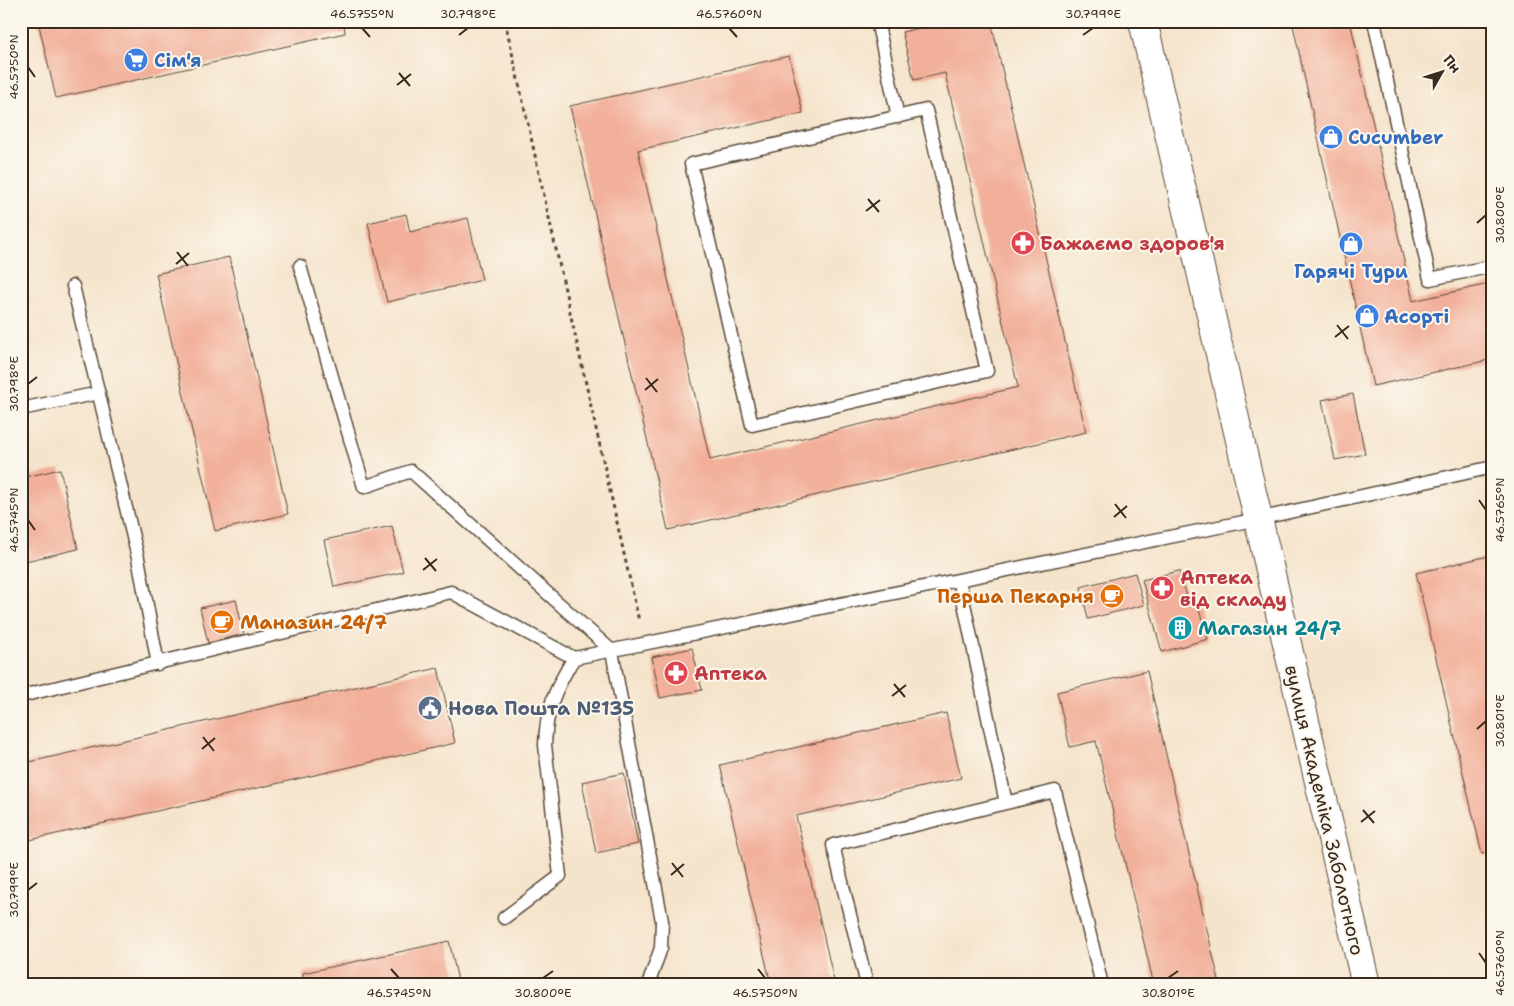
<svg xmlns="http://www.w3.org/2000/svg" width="1514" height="1006" font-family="'Shantell Sans',sans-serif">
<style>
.building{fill:#f2af99}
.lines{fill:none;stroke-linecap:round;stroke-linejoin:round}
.service-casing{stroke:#574638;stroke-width:15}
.primary-casing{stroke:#574638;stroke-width:30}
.path{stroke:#574638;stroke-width:3;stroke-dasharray:4 4;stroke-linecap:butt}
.service{stroke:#fff;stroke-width:12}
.primary{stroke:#fff;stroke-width:28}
.ticks{fill:none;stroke:#3b2a1e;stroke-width:2}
.labels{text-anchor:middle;stroke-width:4;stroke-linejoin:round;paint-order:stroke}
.shop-label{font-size:19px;font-weight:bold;fill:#366cbe;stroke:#fbf7ec;text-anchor:start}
.health-label{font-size:19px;font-weight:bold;fill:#be3a42;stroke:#fbf7ec;text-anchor:start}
.food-label{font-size:19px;font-weight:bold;fill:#c56008;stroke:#fbf7ec;text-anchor:end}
.culture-label{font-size:19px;font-weight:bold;fill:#0d838f;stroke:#fbf7ec;text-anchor:start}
.service-label{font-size:19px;font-weight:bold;fill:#4e5e75;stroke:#fbf7ec;text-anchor:start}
.street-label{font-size:19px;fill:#3b2a1e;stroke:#fbf7ec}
.neatline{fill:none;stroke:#3b2a1e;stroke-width:2}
.ticks-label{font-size:12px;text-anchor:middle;fill:#3b2a1e}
</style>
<rect width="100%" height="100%" fill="#fbf7ec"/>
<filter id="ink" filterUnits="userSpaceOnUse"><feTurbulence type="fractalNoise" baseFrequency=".02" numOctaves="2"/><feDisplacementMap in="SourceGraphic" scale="10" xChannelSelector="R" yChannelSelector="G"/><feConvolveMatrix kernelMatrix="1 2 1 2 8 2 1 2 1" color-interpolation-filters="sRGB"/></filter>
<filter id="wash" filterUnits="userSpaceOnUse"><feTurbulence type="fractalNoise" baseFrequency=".0096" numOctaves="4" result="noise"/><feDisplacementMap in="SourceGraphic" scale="20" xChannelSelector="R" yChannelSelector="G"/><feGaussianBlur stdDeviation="1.12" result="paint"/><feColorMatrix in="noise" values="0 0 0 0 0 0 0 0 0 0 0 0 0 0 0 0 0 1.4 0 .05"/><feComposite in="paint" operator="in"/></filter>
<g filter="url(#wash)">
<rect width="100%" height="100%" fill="#f5e4cc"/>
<g id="blocks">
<!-- building -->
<path class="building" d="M38,21h306l1,12 -289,65z
M950,21h41l95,411 -418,98 -98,-424 219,-50 14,57 -165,37 72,310 308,-73 -73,-314 -31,7 -12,-48z
M1292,21h58l63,280 80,-18v76l-120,27z
M406,214l4,18 58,-14 14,62 -95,22 -19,-79z
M229,257l59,257 -73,17 -59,-257z
M1353,394l12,60 -30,6 -13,-60z
M60,469l18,80 -57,13v-84z
M392,526l11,46 -69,15 -10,-47z
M1493,555v298l-11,1 -66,-281z
M1179,571l11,34 7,-2 11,36 -46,13 -20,-72z
M1135,573l9,32 -56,14 -7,-32z
M236,600l8,34 -36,9 -8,-35z
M692,648l10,42 -42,8 -8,-41z
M438,668l17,75 -434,99v-78z
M1147,671l38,166 35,148h-66l-58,-244 -26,6 -13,-55z
M946,713l15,65 -165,38 39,169h-64l-51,-220z
M624,773l14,71 -42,9 -14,-71z
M449,941l10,44h-155l-1,-12z"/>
</g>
</g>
<g filter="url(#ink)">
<use href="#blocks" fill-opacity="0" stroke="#574638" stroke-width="1"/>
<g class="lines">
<defs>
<path id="service" d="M877,21l21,96
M1374,21l56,258 63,-13
M926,110l61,261 -235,54 -61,-261z
M300,266l64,221 47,-16 201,180 50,270 -1,27 -13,37
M73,286l65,272 20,106
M21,409l78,-16
M959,580l47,223
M21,696l430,-104 123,66 684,-139 235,-52
M504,918l56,-42 -15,-131c1,-36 10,-56 29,-87
M867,985l-34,-140 222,-54 47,194"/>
<path id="primary" d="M1143,21l223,964"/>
</defs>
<!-- service casing -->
<use href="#service" class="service-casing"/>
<!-- primary casing -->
<use href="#primary" class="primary-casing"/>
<!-- path -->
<path class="path" d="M505,21l134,600"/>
<!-- service -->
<use href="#service" class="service"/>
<!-- primary -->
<use href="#primary" class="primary"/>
</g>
</g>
<!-- ticks -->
<path class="ticks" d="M362,28l8,9M729,28l8,9M459,35l9,-7M1083,35l10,-7M28,67l7,10M399,73l11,13M397,85l14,-11M868,199l11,13M866,211l14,-11M1477,223l9,-8M177,252l11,14M176,264l13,-11M1337,325l11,14M1335,337l14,-11M646,378l11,14M28,384l9,-7M645,390l13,-11M1479,500l7,10M1115,504l11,14M1114,517l13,-11M28,520l7,10M425,558l11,13M423,570l14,-11M894,684l11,13M892,696l14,-11M1477,729l9,-8M203,737l11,14M202,749l13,-11M1363,810l11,13M1361,822l14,-11M672,863l11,14M671,875l13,-11M28,890l9,-7M1479,953l7,10M391,969l8,9M758,969l7,9M543,978l10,-7M1168,978l10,-7"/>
<!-- icons -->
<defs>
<symbol id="supermarket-disc" viewBox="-11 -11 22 22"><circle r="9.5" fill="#3f7fe0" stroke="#fbf7ec"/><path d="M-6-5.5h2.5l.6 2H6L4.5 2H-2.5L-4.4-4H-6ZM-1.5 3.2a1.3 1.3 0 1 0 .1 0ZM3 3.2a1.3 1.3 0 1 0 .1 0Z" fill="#fff"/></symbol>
<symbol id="shop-disc" viewBox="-11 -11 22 22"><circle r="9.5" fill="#3f7fe0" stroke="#fbf7ec"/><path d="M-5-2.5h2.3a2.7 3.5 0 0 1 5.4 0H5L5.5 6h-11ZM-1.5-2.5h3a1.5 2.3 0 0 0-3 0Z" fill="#fff"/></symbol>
<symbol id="pharmacy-disc" viewBox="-11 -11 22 22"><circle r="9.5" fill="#e0444e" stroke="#fbf7ec"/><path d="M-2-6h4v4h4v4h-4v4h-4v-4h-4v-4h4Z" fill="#fff"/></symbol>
<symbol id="cafe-disc" viewBox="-11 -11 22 22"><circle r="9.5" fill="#e8710a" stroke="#fbf7ec"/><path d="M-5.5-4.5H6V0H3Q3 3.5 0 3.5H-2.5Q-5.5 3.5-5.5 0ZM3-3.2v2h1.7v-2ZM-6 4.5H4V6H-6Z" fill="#fff"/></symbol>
<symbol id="building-disc" viewBox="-11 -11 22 22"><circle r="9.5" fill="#0f9aa8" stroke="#fbf7ec"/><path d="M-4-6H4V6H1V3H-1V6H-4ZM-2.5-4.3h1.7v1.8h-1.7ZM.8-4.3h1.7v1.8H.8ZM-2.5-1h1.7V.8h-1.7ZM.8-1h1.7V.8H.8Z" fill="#fff"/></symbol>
<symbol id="civic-disc" viewBox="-11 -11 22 22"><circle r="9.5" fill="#5c6f8a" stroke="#fbf7ec"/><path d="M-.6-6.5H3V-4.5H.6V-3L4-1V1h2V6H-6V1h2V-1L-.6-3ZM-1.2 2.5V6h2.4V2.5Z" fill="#fff"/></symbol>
</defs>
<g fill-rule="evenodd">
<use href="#supermarket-disc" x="122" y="46" width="28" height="28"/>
<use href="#shop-disc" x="1317" y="123" width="28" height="28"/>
<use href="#pharmacy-disc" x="1009" y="229" width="28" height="28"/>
<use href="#shop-disc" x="1337" y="230" width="28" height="28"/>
<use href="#shop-disc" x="1353" y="302" width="28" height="28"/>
<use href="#pharmacy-disc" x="1148" y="574" width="28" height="28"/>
<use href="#cafe-disc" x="1098" y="582" width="28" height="28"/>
<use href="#cafe-disc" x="208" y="608" width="28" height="28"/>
<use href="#building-disc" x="1166" y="614" width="28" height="28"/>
<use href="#pharmacy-disc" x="662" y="659" width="28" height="28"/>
<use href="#civic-disc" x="416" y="694" width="28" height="28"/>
</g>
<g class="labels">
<!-- shop labels -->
<g class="shop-label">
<text x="154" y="67">Сім'я</text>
<text x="1348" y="144">Cucumber</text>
<text x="1351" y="278" text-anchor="middle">Гарячi Тури</text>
<text x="1384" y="323">Асортi</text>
</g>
<!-- health labels -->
<g class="health-label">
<text x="1040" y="250">Бажаємо здоров'я</text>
<text x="1180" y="584">Аптека<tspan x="1180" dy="22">від складу</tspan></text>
<text x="694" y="680">Аптека</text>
</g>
<!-- food labels -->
<g class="food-label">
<text x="1094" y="603">Перша Пекарня</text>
<text x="240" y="629" text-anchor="start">Маназин 24/7</text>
</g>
<!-- culture labels -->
<g class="culture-label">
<text x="1198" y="635">Магазин 24/7</text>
</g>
<!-- service labels -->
<g class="service-label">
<text x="448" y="715">Нова Пошта №135</text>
</g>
<!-- street labels -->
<g class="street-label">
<text transform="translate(1325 810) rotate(77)" y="7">вулиця Академіка Заболотного</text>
</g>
</g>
<!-- margin -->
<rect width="1514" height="1006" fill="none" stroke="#fbf7ec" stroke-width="55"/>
<!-- north arrow -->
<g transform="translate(1442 72) rotate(51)" stroke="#fbf7ec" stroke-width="4" paint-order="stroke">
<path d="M0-4L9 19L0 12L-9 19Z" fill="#3b2a1e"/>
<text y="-8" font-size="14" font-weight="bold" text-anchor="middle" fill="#3b2a1e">Пн</text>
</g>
<rect x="28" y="28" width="1458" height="950" class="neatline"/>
<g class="ticks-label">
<text x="362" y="18">46.5755°N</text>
<text x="468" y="18">30.798°E</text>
<text x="729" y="18">46.5760°N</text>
<text x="1093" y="18">30.799°E</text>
<text transform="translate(14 67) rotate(-90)" y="4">46.5750°N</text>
<text transform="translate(1500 215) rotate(-90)" y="4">30.800°E</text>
<text transform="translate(14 384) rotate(-90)" y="4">30.798°E</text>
<text transform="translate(1500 510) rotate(-90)" y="4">46.5765°N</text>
<text transform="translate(14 520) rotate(-90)" y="4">46.5745°N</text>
<text transform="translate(1500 721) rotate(-90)" y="4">30.801°E</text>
<text transform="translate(14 890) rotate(-90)" y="4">30.799°E</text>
<text transform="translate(1500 963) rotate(-90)" y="4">46.5760°N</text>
<text x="399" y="997">46.5745°N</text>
<text x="543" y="997">30.800°E</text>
<text x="765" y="997">46.5750°N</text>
<text x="1168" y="997">30.801°E</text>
</g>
</svg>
